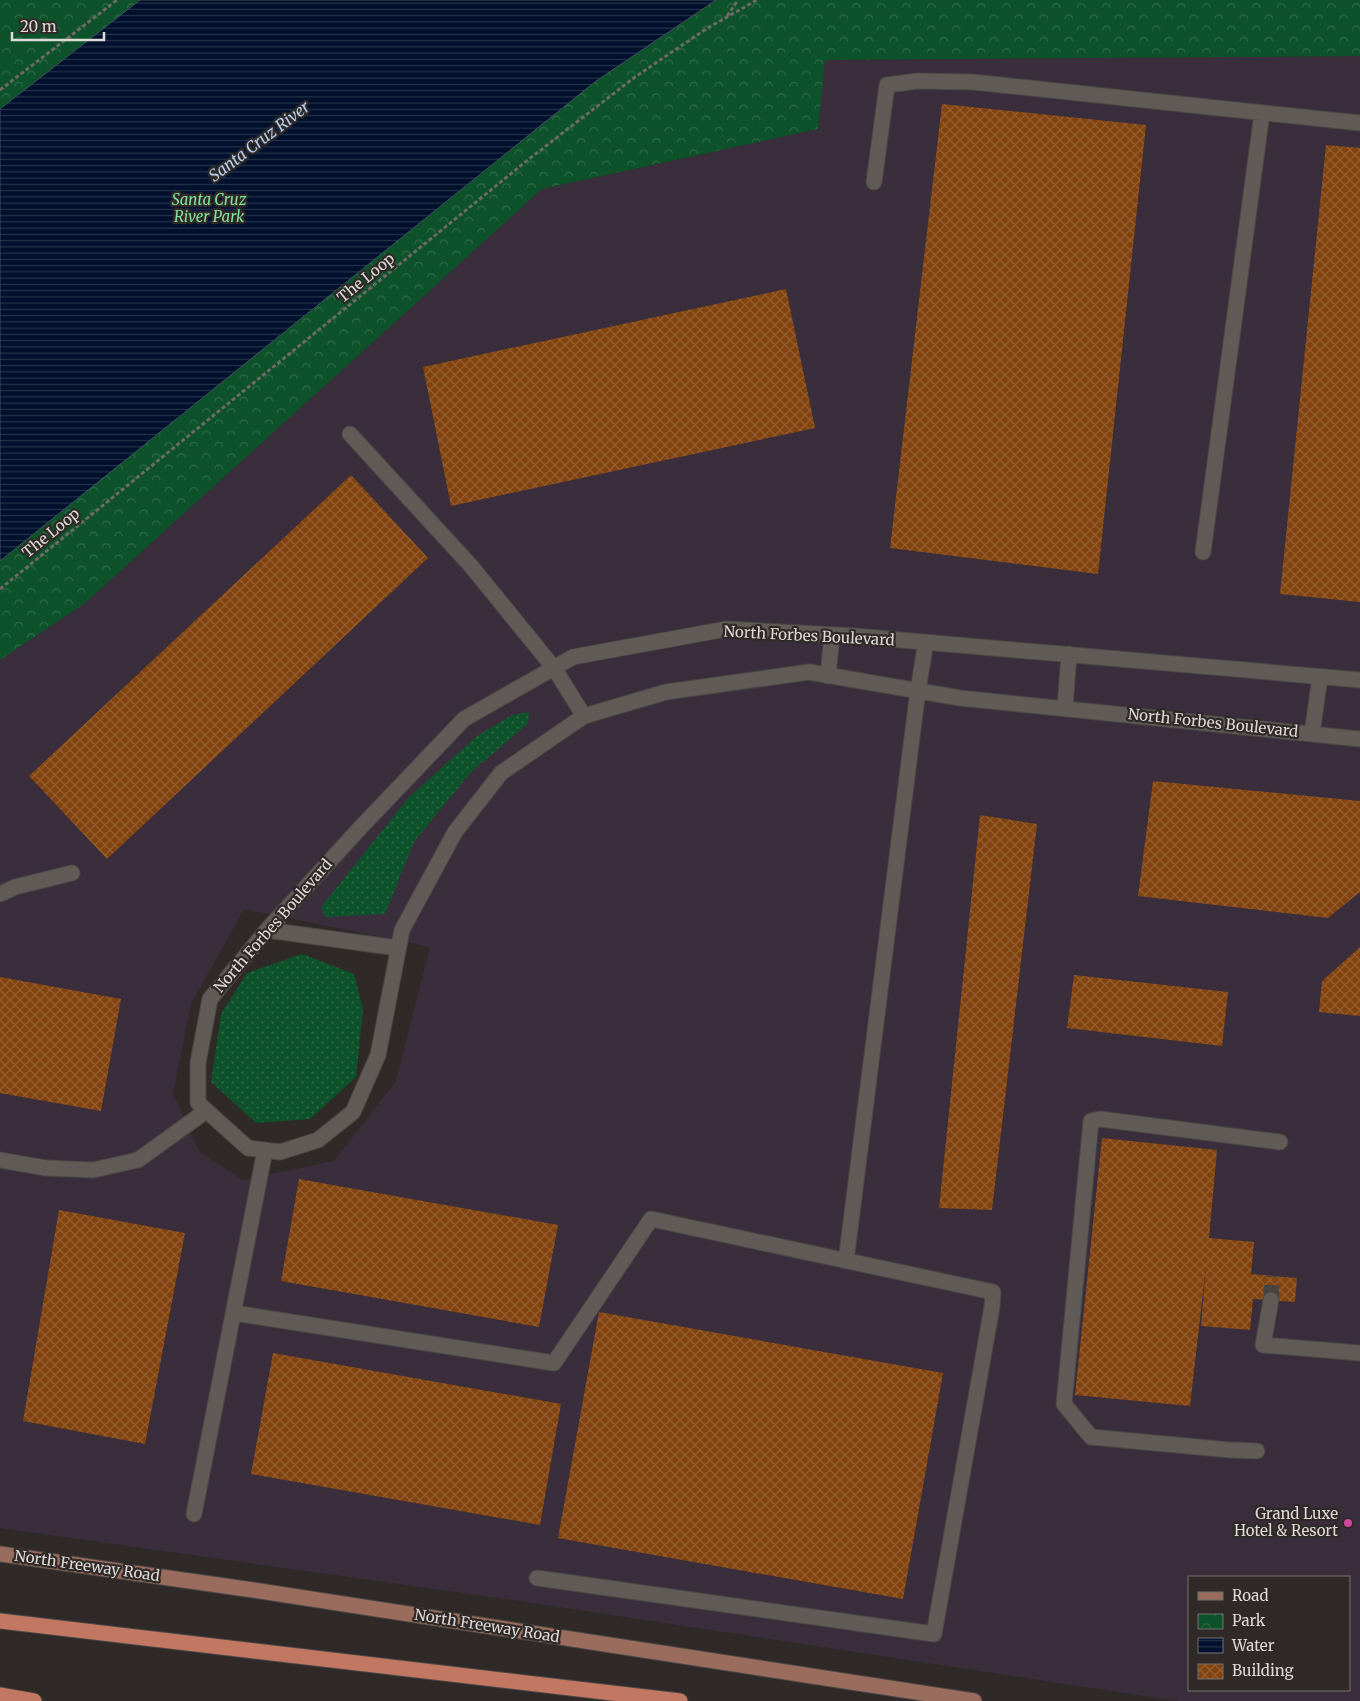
<svg xmlns="http://www.w3.org/2000/svg" width="1360" height="1701" font-family="Merriweather,serif">
<style>
.commercial{fill:#3a2e3c;fill-rule:evenodd}
.grass{fill:url(#grass-dots)}
.park{fill:url(#park-crowns)}
.water{fill:url(#water-rules);stroke:#424d60}
.building{fill:url(#building-cross-hatch)}
.lines{fill:none;stroke-linecap:round;stroke-linejoin:round}
.minor-tunnel{stroke:#494442;stroke-width:15;stroke-dasharray:15 8;stroke-linecap:butt}
.minor-casing{stroke:#4a4745;stroke-width:17}
.major-casing{stroke:#4a4745;stroke-width:17}
.highway-casing{stroke:#4a4745;stroke-width:17}
.path{stroke:#6e6a68;stroke-width:3;stroke-dasharray:4 2.5;stroke-linecap:butt}
.minor{stroke:#605b57;stroke-width:15}
.major{stroke:#9a6c5d;stroke-width:15}
.highway{stroke:#c17761;stroke-width:15}
.hotel-dot{fill:#d1479c;stroke:#2f2a28;stroke-width:2}
.labels{text-anchor:middle;stroke-width:4.5;stroke-linejoin:round;paint-order:stroke}
.park-label{font-size:15px;font-style:italic;fill:#81e49f;stroke:#2f2a28}
.street-label{font-size:15px;fill:#dddad8;stroke:#2f2a28}
.poi-label{font-size:15px;fill:#dddad8;stroke:#2f2a28;text-anchor:end}
.water-label{font-size:16px;font-style:italic;fill:#b6cff1;stroke:#2f2a28}
</style>
<defs>
<pattern id="grass-dots" width="8" height="8" patternUnits="userSpaceOnUse" patternTransform="scale(1.25)"><rect width="8" height="8" fill="#0d522a"/><path d="M2 2h.1M6 6h.1" fill="none" stroke="#306a48" stroke-width="1.8" stroke-linecap="round"/></pattern>
<pattern id="park-crowns" width="20" height="18" patternUnits="userSpaceOnUse" patternTransform="scale(1.25)"><rect width="20" height="18" fill="#0d522a"/><path d="M2 6a3 3 0 1 1 6 0M12 15a3 3 0 1 1 6 0" fill="none" stroke="#306a48"/></pattern>
<pattern id="water-rules" width="6" height="5" patternUnits="userSpaceOnUse" patternTransform="scale(1.25)"><rect width="6" height="5" fill="#00102c"/><path d="M0 2.5h6" fill="none" stroke="#25324a"/></pattern>
<pattern id="building-cross-hatch" width="8" height="8" patternUnits="userSpaceOnUse" patternTransform="scale(1.25)"><rect width="8" height="8" fill="#82430e"/><path d="M0 0l8 8M0 8l8-8" fill="none" stroke="#935e30"/></pattern>
</defs>
<rect width="100%" height="100%" fill="#2f2a28"/>
<!-- commercial -->
<path class="commercial" d="M1360,56v1645h-182l-665,-101 -513,-72v-868l84,-56 458,-415 276,-60 7,-69zM244,909l186,38 -34,134 -62,80 -91,19 -44,-29 -26,-57 18,-90zM1189,1577h160v113h-160z"/>
<!-- grass -->
<path class="grass" d="M529,712l-1,12 -56,47 -58,71 -29,72 -60,3 -4,-10 88,-110 68,-61 35,-21z
M302,954l52,20 9,35 -7,68 -46,42 -54,4 -45,-41 10,-68 26,-41z"/>
<!-- park -->
<path class="park" d="M0,0h1360v56l-535,4 -7,69 -276,60 -458,415 -84,56z"/>
<!-- water -->
<path class="water" d="M140,0h576l-120,81 -596,480v-452z"/>
<!-- building -->
<path class="building" d="M942,104l204,21 -48,449 -208,-26z
M1326,145l34,3v454l-80,-8z
M786,289l29,139 -364,78 -28,-139z
M351,475l77,83 -321,301 -78,-83z
M1153,781l207,20v91l-32,26 -190,-22z
M980,815l57,9 -45,386 -53,-2z
M1360,947v69l-41,-4 3,-31z
M1074,975l154,17 -6,54 -155,-18z
M0,977l121,22 -20,112 -101,-18z
M1102,1138l115,12 -8,88 45,4 -3,32 46,4 -2,24 -42,-3 -3,31 -49,-4 5,-60 -16,140 -115,-11z
M299,1179l259,46 -19,102 -258,-46z
M59,1210l126,23 -40,211 -122,-23z
M599,1312l344,61 -40,226 -345,-61z
M273,1353l288,51 -21,121 -289,-51z"/>
<g class="lines">
<!-- minor-tunnel -->
<path class="minor-tunnel" d="M1271,1300l1,-24"/>
<defs>
<path id="minor" d="M874,182l13,-97 30,-4 56,1 387,41
M350,434l121,132 83,102 30,48
M1203,552l59,-439
M828,676l4,-41
M1360,680l-505,-44 -129,-7 -153,28 -109,62 -104,109 -93,102 -57,69 -12,64v40l50,45 32,4 38,-12 35,-28 25,-57 24,-125 53,-98 46,-59 83,-57 82,-24 143,-20 151,26 400,41
M1065,708l4,-54
M1312,734l8,-57
M0,894l15,-7 57,-14
M267,930l131,18
M0,1160l46,8 47,2 45,-10 68,-49
M846,1261l72,-571 8,-48
M1271,1300l-8,45 97,8
M234,1313l320,50 97,-144 342,73 -1,15 -58,327 -397,-56
M1257,1451l-27,-1 -139,-13 -27,-33 27,-283 9,-2 180,23
M194,1514l71,-364"/>
<path id="major" d="M0,1554l253,36 721,111"/>
<path id="highway" d="M0,1621l680,80
M0,1695l34,6"/>
</defs>
<!-- minor casing -->
<use href="#minor" class="minor-casing"/>
<!-- major casing -->
<use href="#major" class="major-casing"/>
<!-- highway casing -->
<use href="#highway" class="highway-casing"/>
<!-- path -->
<path class="path" d="M727,16l11,-16
M0,90l117,-90
M0,589l529,-430 106,-82 71,-48 51,-29"/>
<!-- minor -->
<use href="#minor" class="minor"/>
<!-- major -->
<use href="#major" class="major"/>
<!-- highway -->
<use href="#highway" class="highway"/>
</g>
<!-- markers -->
<circle class="hotel-dot" cx="1348" cy="1523" r="5"/>
<g class="labels">
<!-- park labels -->
<g class="park-label">
<text x="209" y="205">Santa Cruz<tspan x="209" dy="17">River Park</tspan></text>
</g>
<!-- street labels -->
<g class="street-label">
<text transform="translate(366 278) rotate(-39)" y="5">The Loop</text>
<text transform="translate(51 533) rotate(-39)" y="5">The Loop</text>
<text transform="translate(809 636) rotate(3)" y="5">North Forbes Boulevard</text>
<text transform="translate(1213 723) rotate(6)" y="5">North Forbes Boulevard</text>
<text transform="translate(273 926) rotate(-49)" y="5">North Forbes Boulevard</text>
<text transform="translate(87 1566) rotate(8)" y="5">North Freeway Road</text>
<text transform="translate(487 1626) rotate(9)" y="5">North Freeway Road</text>
</g>
<!-- poi labels -->
<g class="poi-label">
<text x="1338" y="1519">Grand Luxe<tspan x="1338" dy="17">Hotel &amp; Resort</tspan></text>
</g>
<!-- water labels -->
<g class="water-label">
<text transform="translate(259 141) rotate(-37)" y="6">Santa Cruz River</text>
</g>
</g>
<!-- legend -->
<rect x="1188" y="1576" width="162" height="115" fill="#2f2a28" stroke="#75706e"/>
<rect x="1198" y="1592" width="25" height="8" fill="#9a6c5d" stroke="#75706e"/>
<text x="1232" y="1601" font-size="15" fill="#dddad8">Road</text>
<rect x="1198" y="1614" width="25" height="15" fill="url(#park-crowns)" stroke="#75706e"/>
<text x="1232" y="1626" font-size="15" fill="#dddad8">Park</text>
<rect x="1198" y="1638" width="25" height="15" fill="url(#water-rules)" stroke="#75706e"/>
<text x="1232" y="1651" font-size="15" fill="#dddad8">Water</text>
<rect x="1198" y="1664" width="25" height="15" fill="url(#building-cross-hatch)" stroke="#75706e"/>
<text x="1232" y="1676" font-size="15" fill="#dddad8">Building</text>
<!-- scale -->
<path d="M12 32v8h92v-8" fill="none" stroke="#dddad8" stroke-width="2.5"/>
<text x="20" y="32" font-size="15" fill="#dddad8" stroke="#2f2a28" stroke-width="4" paint-order="stroke">20 m</text>
</svg>
